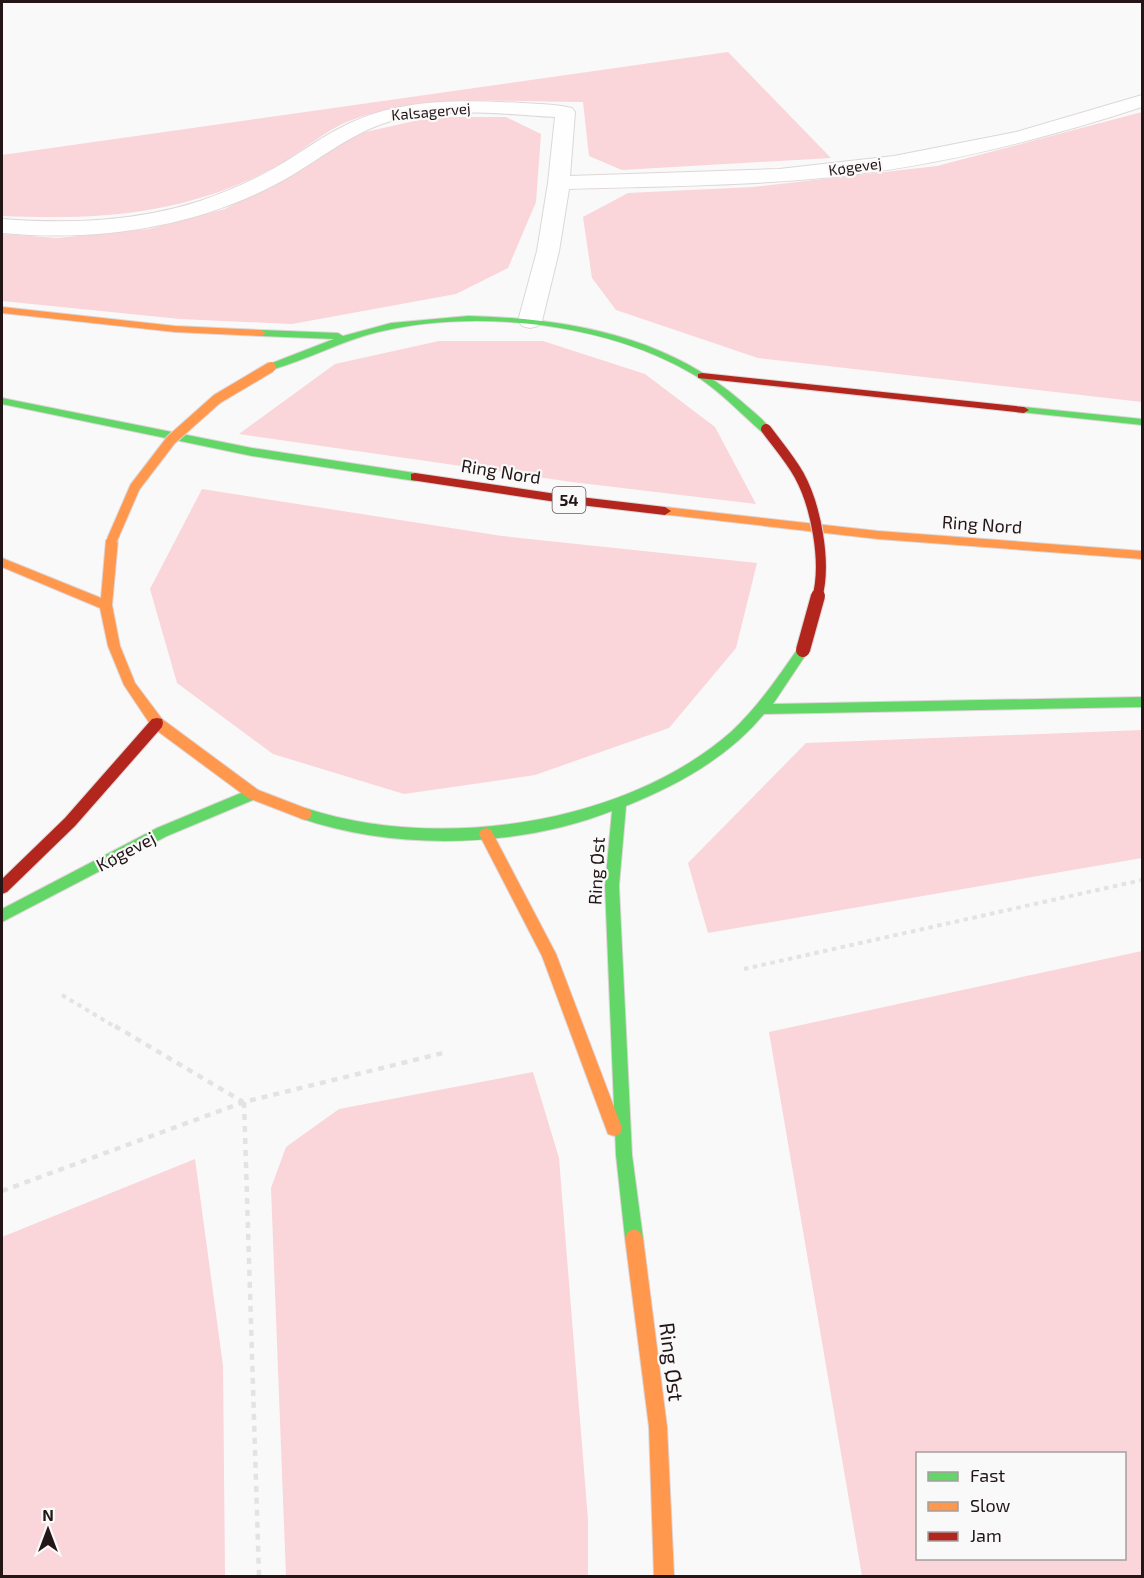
<svg xmlns="http://www.w3.org/2000/svg" width="1144" height="1578" font-family="'Exo 2',sans-serif">
<style>
.green{fill:#fad5da;fill-rule:evenodd}
.lines{fill:none;stroke-linecap:round;stroke-linejoin:round}
.street-casing{stroke:#ded6d7;stroke-width:2}
.fast-casing{stroke:#ded6d7;stroke-width:2}
.slow-casing{stroke:#ded6d7;stroke-width:2}
.jam-casing{stroke:#ded6d7;stroke-width:2}
.path-far1{stroke:#e3e3e3;stroke-width:4;stroke-dasharray:4.5 4.5;stroke-linecap:butt}
.path{stroke:#e3e3e3;stroke-width:4.5;stroke-dasharray:6 6;stroke-linecap:butt}
.street{fill:#fefefe;fill-rule:evenodd}
.fast{fill:#63d668;fill-rule:evenodd}
.slow{fill:#ff974d;fill-rule:evenodd}
.jam{fill:#b3261e;fill-rule:evenodd}
.slow-bridge-casing{stroke:#ded6d7;stroke-width:12;stroke-linecap:butt}
.jam-bridge-far1-casing{stroke:#ded6d7;stroke-width:12;stroke-linecap:butt}
.jam-bridge-casing{stroke:#ded6d7;stroke-width:16;stroke-linecap:butt}
.slow-bridge{stroke:#ff974d;stroke-width:10}
.jam-bridge-far1{stroke:#b3261e;stroke-width:10}
.jam-bridge{stroke:#b3261e;stroke-width:14}
.labels{text-anchor:middle;stroke-width:4.5;stroke-linejoin:round;paint-order:stroke}
.far-street-label{font-size:15px;fill:#241517;stroke:#f9f9f9}
.shield{fill:#f9f9f9;stroke:#64595b;stroke-width:1.5}
.shield-label{font-size:16px;font-weight:bold;fill:#241517}
.street-label{font-size:18px;fill:#241517;stroke:#f9f9f9}
.near-street-label{font-size:21px;fill:#241517;stroke:#f9f9f9}
</style>
<rect width="100%" height="100%" fill="#f9f9f9"/>
<!-- green -->
<path class="green" d="M728,52l103,106 -209,12 -33,-14 -6,-54c-64,0 -132,-6 -195,8 -15,3 -34,8 -48,15 -24,13 -45,31 -69,44 -88,46 -172,51 -269,47v-61z
M1142,112v290l-384,-44 -142,-48 -24,-32 -9,-61 45,-24 125,-6 184,-21z
M432,117h74l35,17 -5,68 -28,66 -52,26 -164,30 -112,-5 -178,-18v-67l55,4 92,-9 76,-20 136,-76z
M439,341h104l102,33 70,53 41,77 -184,-22 -333,-48 96,-70z
M202,489l300,47 255,27 -21,85 -67,80 -134,47 -131,19 -131,-40 -96,-71 -27,-94z
M1142,730v128l-434,75 -20,-70 118,-120z
M1142,951v625h-280l-93,-544zM918,1454h206v104h-206z
M533,1072l26,86 29,362v56h-302l-15,-388 15,-41 53,-38z
M195,1159l28,207 2,210h-223v-339z"/>
<g class="lines">
<defs>
<path id="street" d="M1142,95v12c-95,31 -192,56 -292,68 -93,11 -187,11 -281,14l-10,62 -17,70 -4,5 -8,2 -8,-2 -4,-5 19,-70 11,-68 7,-66c-54,-3 -112,-11 -164,4 -41,12 -74,41 -111,61 -85,46 -183,60 -278,51v-14c67,5 133,3 198,-18 27,-9 54,-21 78,-35 24,-14 46,-31 70,-42 54,-26 116,-24 174,-21 17,1 34,1 50,5l3,4 -5,64 209,-7 115,-13 122,-24z"/>
<path id="fast" d="M468,316c97,2 197,19 273,85 10,9 22,18 30,28l-5,4 -4,-1c-22,-19 -42,-41 -66,-56 -87,-53 -219,-68 -318,-44 -37,9 -71,28 -107,38l-5,-3 1,-2 67,-26 -73,-3 -5,-3 5,-3 77,3 5,3 48,-13z
M2,398l250,50 163,25 6,4 -6,4 -163,-25 -250,-52z
M1024,407l118,12v6l-122,-13v-4z
M803,645l6,5 -36,54 369,-7v10l-378,7c-35,43 -88,72 -138,92l-7,80 13,269 11,83 -3,6 -6,3 -6,-3 -3,-6 -9,-83 -11,-269 7,-75c-94,37 -217,40 -312,7l-2,-4 2,-4 5,-2c132,44 320,17 426,-76 27,-25 47,-55 68,-85z
M253,788l5,2 2,4 -2,4 -91,38 -165,86v-13l155,-81z"/>
<path id="slow" d="M2,307l173,19 86,4 5,3 -5,3 -86,-4 -173,-19z
M665,507l213,24 264,20v8l-264,-20 -217,-25 -2,-3z
M112,536l6,4 -6,65 8,41 15,37 27,36 96,71 52,20 2,4 -2,4 -5,2 -57,-22 -96,-71 -28,-42 -16,-39 -8,-38 -98,-41v-9l99,40 5,-58z
M486,828l5,2 65,124 66,174 -2,6 -6,2 -6,-2 -66,-178 -63,-122 2,-4z
M634,1229l6,3 3,6 24,189 7,149h-20l-5,-149 -24,-189 3,-6z"/>
<path id="jam" d="M702,373l322,34 5,3 -5,3 -326,-35v-4z
M415,473l148,22 102,12 6,4 -6,4 -102,-12 -152,-23v-6z
M157,718l5,1 1,4 -1,4 -87,99 -68,66 -5,2v-15l63,-61 87,-99z"/>
</defs>
<!-- street casing -->
<use href="#street" class="street-casing"/>
<!-- fast casing -->
<use href="#fast" class="fast-casing"/>
<!-- slow casing -->
<use href="#slow" class="slow-casing"/>
<!-- jam casing -->
<use href="#jam" class="jam-casing"/>
<!-- path-far1 -->
<path class="path-far1" d="M744,969l398,-89
M62,995l55,33"/>
<!-- path -->
<path class="path" d="M115,1026l128,76
M244,1102l15,474
M2,1191l242,-89 203,-50"/>
<!-- street -->
<use href="#street" class="street"/>
<!-- fast -->
<use href="#fast" class="fast"/>
<!-- slow -->
<use href="#slow" class="slow"/>
<!-- jam -->
<use href="#jam" class="jam"/>
<defs>
<path id="slow-bridge" d="M112,540l23,-53 36,-47 46,-41 54,-32"/>
<path id="jam-bridge-far1" d="M766,429c11,15 24,30 33,46 17,31 28,88 18,123"/>
<path id="jam-bridge" d="M803,650l15,-54"/>
</defs>
<!-- slow-bridge casing -->
<use href="#slow-bridge" class="slow-bridge-casing"/>
<!-- jam-bridge-far1 casing -->
<use href="#jam-bridge-far1" class="jam-bridge-far1-casing"/>
<!-- jam-bridge casing -->
<use href="#jam-bridge" class="jam-bridge-casing"/>
<!-- slow-bridge -->
<use href="#slow-bridge" class="slow-bridge"/>
<!-- jam-bridge-far1 -->
<use href="#jam-bridge-far1" class="jam-bridge-far1"/>
<!-- jam-bridge -->
<use href="#jam-bridge" class="jam-bridge"/>
</g>
<g class="labels">
<!-- far-street labels -->
<g class="far-street-label">
<text transform="translate(431 112) rotate(-5)" y="5">Kalsagervej</text>
<text transform="translate(855 167) rotate(-8)" y="5">Køgevej</text>
</g>
<!-- shield labels -->
<rect class="shield" x="552.5" y="487" width="33" height="26" rx="4.5"/>
<g class="shield-label">
<text x="569" y="506">54</text>
</g>
<!-- street labels -->
<g class="street-label">
<text transform="translate(501 472) rotate(9)" y="6">Ring Nord</text>
<text transform="translate(982 525) rotate(4)" y="6">Ring Nord</text>
<text transform="translate(126 852) rotate(-28)" y="6">Køgevej</text>
<text transform="translate(597 871) rotate(-87)" y="6">Ring Øst</text>
</g>
<!-- near-street labels -->
<g class="near-street-label">
<text transform="translate(671 1362) rotate(83)" y="7">Ring Øst</text>
</g>
</g>
<!-- border -->
<rect width="1144" height="1578" fill="none" stroke="#241517" stroke-width="6"/>
<!-- legend -->
<rect x="916" y="1452" width="210" height="108" fill="#f9f9f9" stroke="#a49e9f" stroke-width="1.5"/>
<rect x="928" y="1472" width="30" height="9" fill="#63d668" stroke="#a49e9f" stroke-width="1.5"/>
<text x="970" y="1482" font-size="18" fill="#241517">Fast</text>
<rect x="928" y="1502" width="30" height="9" fill="#ff974d" stroke="#a49e9f" stroke-width="1.5"/>
<text x="970" y="1512" font-size="18" fill="#241517">Slow</text>
<rect x="928" y="1532" width="30" height="9" fill="#b3261e" stroke="#a49e9f" stroke-width="1.5"/>
<text x="970" y="1542" font-size="18" fill="#241517">Jam</text>
<!-- north arrow -->
<g transform="translate(48 1530)" stroke="#f9f9f9" stroke-width="4.5" paint-order="stroke">
<path d="M0-4.5L10 22L0 15L-10 22Z" fill="#241517"/>
<text y="-9" font-size="16" font-weight="bold" text-anchor="middle" fill="#241517">N</text>
</g>
</svg>
